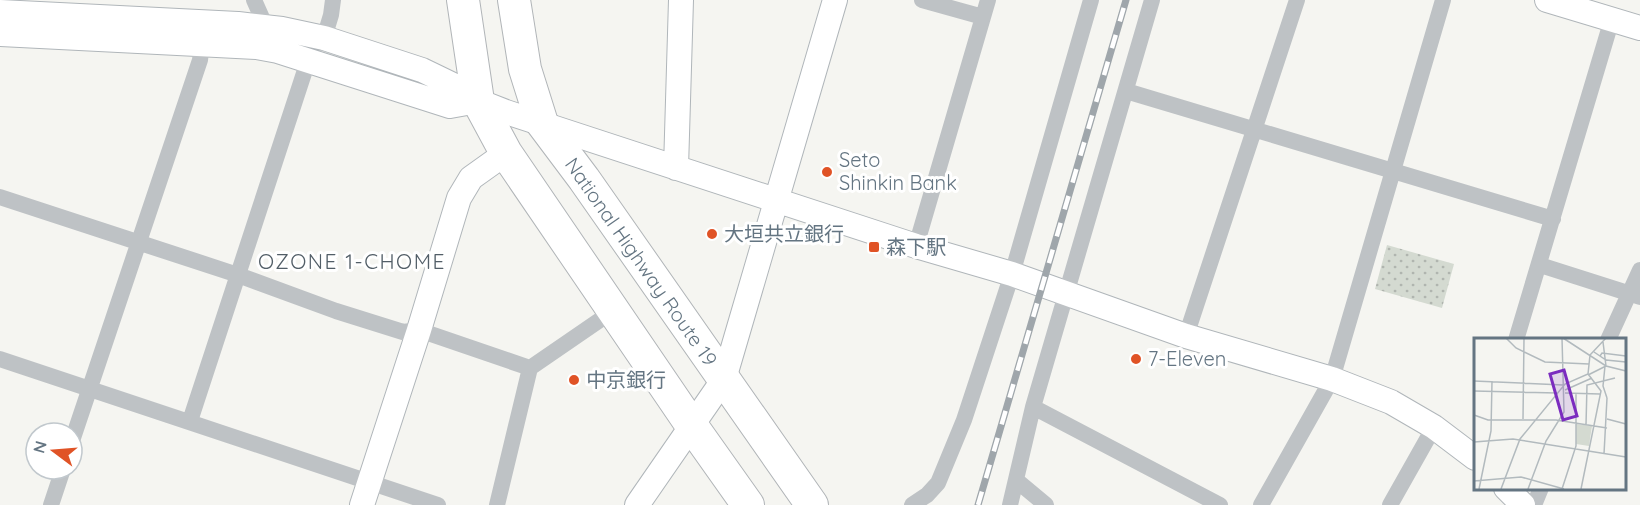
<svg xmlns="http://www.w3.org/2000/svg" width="1640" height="505" font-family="Quicksand,'Noto Sans JP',sans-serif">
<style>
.grass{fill:url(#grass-dots)}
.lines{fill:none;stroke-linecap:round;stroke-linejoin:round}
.secondary-casing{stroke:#b0b6ba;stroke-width:26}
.highway-casing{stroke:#b1b5b8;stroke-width:34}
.street{stroke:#bec2c5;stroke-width:16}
.secondary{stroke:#fff;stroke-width:24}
.highway{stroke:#fff;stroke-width:32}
.rail-casing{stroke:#9fa6ab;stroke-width:7}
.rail{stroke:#fff;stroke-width:4.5;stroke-dasharray:14;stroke-linecap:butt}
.poi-dot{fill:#e05326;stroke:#fff;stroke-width:2}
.labels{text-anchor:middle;stroke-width:6;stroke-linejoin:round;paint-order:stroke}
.poi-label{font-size:20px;fill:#647582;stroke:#fff;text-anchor:start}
.street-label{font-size:20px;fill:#647582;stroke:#fff}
.neighbourhood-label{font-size:21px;letter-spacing:1.5px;fill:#525e67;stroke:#fff}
.inset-road{fill:none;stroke:#b2babe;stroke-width:1.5}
.view{fill:#7b2cbf;fill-opacity:0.15;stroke:#7b2cbf;stroke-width:3}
.inset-edge{fill:none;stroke:#647582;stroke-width:3}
</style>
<defs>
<pattern id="grass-dots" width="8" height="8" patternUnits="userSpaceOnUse" patternTransform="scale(1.5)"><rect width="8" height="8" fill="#d4dad1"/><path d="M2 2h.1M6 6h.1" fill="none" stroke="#b0b5af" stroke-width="1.8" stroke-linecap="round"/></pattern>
</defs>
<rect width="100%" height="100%" fill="#f5f5f1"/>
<!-- grass -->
<path class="grass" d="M1387,245l67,19 -12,44 -67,-19z"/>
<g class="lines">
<defs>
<path id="secondary" d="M1547,0l93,28
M0,12l238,12 44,5 42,9 98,32 31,15 25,16 28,11 410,134 96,28 174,62 146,43 59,23 43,25 41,31
M0,34l256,13 22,4 172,55 28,-5
M676,168l5,-168
M1506,488l17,17
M362,505l57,-175 40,-132 12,-20 35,-25
M637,505l87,-126 111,-379"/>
<path id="highway" d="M463,0l15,101 28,52 186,273 56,79
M514,0l11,69 17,54 42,56 228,326"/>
</defs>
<!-- secondary casing -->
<use href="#secondary" class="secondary-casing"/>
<!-- highway casing -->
<use href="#highway" class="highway-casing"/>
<!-- street -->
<path class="street" d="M254,0l12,27
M922,0l61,17
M324,38l7,-23 2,-15
M1126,91l427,128
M0,197l238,78 98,36 67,21 16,-2 111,38
M916,246l72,-246
M1540,265l100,32
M1186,336l111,-336
M1516,340l96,-321
M1608,340l32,-70
M0,359l438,146
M1033,407l187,98
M190,421l118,-360
M72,441l128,-381 2,-17
M1016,480l30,25
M51,505l12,-36
M497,505l33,-137 83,-57
M912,505l15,-10 11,-12 26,-63 48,-146 79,-274
M1010,505l23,-98 119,-407
M1261,505l71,-126 111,-379
M1390,505l44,-78
M1534,505l7,-17"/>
<!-- secondary -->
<use href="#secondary" class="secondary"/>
<!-- highway -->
<use href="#highway" class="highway"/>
<defs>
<path id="rail" d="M978,505l148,-505"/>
</defs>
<!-- rail casing -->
<use href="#rail" class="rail-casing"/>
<!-- rail -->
<use href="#rail" class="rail"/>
</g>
<!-- markers -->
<g class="poi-dot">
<circle cx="827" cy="172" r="6"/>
<circle cx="712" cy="234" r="6"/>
<rect x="868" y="241" width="12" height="12" rx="3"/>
<circle cx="1136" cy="359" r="6"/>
<circle cx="574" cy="380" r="6"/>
</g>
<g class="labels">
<!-- poi labels -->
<g class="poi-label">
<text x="839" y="167">Seto<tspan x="839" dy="23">Shinkin Bank</tspan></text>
<text x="724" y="241">大垣共立銀行</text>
<text x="886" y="254">森下駅</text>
<text x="1148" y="366">7-Eleven</text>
<text x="586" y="387">中京銀行</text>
</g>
<!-- street labels -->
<g class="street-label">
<text transform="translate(641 262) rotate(55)" y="7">National Highway Route 19</text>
</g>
<!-- neighbourhood labels -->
<g class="neighbourhood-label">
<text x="352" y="269">OZONE 1-CHOME</text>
</g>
</g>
<!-- overview -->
<g transform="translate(1474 338)">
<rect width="152" height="152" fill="#f5f5f1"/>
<path d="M102,86l16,2 -3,20 -13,-2z" fill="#d4dad1"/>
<path class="inset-road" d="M32,0l10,10 29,14 44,2M89,0l43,28 20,5M129,4l3,24M120,14l12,8 20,2M126,18l2,-3 24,3M131,28l-2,20 4,12M114,37l18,-9M0,43l89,4M91,52l27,-12M0,53l83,2M91,55l35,1M0,77l14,5h68l51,8M49,81l1,-81M133,81l19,5M112,87l1,-40 28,-7M0,104l39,-3 113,18M130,116l3,-56M0,143l47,-4 43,12M5,151l12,-58 1,-50M27,151l19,-50 45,-55 23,-10 2,-19 16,-17M54,151l18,-48 18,-29 -2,-74M88,151l14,-43v-53M107,151l20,-98 -13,-17"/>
<path class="view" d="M90,32l13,46 -14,4 -13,-46z"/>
<rect width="152" height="152" class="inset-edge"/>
</g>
<!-- north arrow -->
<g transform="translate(54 451) rotate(286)"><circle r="28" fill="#ffffff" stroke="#c1c8cd" stroke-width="1.5"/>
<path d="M0-4.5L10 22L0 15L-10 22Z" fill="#e05326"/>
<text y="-9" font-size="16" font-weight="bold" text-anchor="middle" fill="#647582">N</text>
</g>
</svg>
